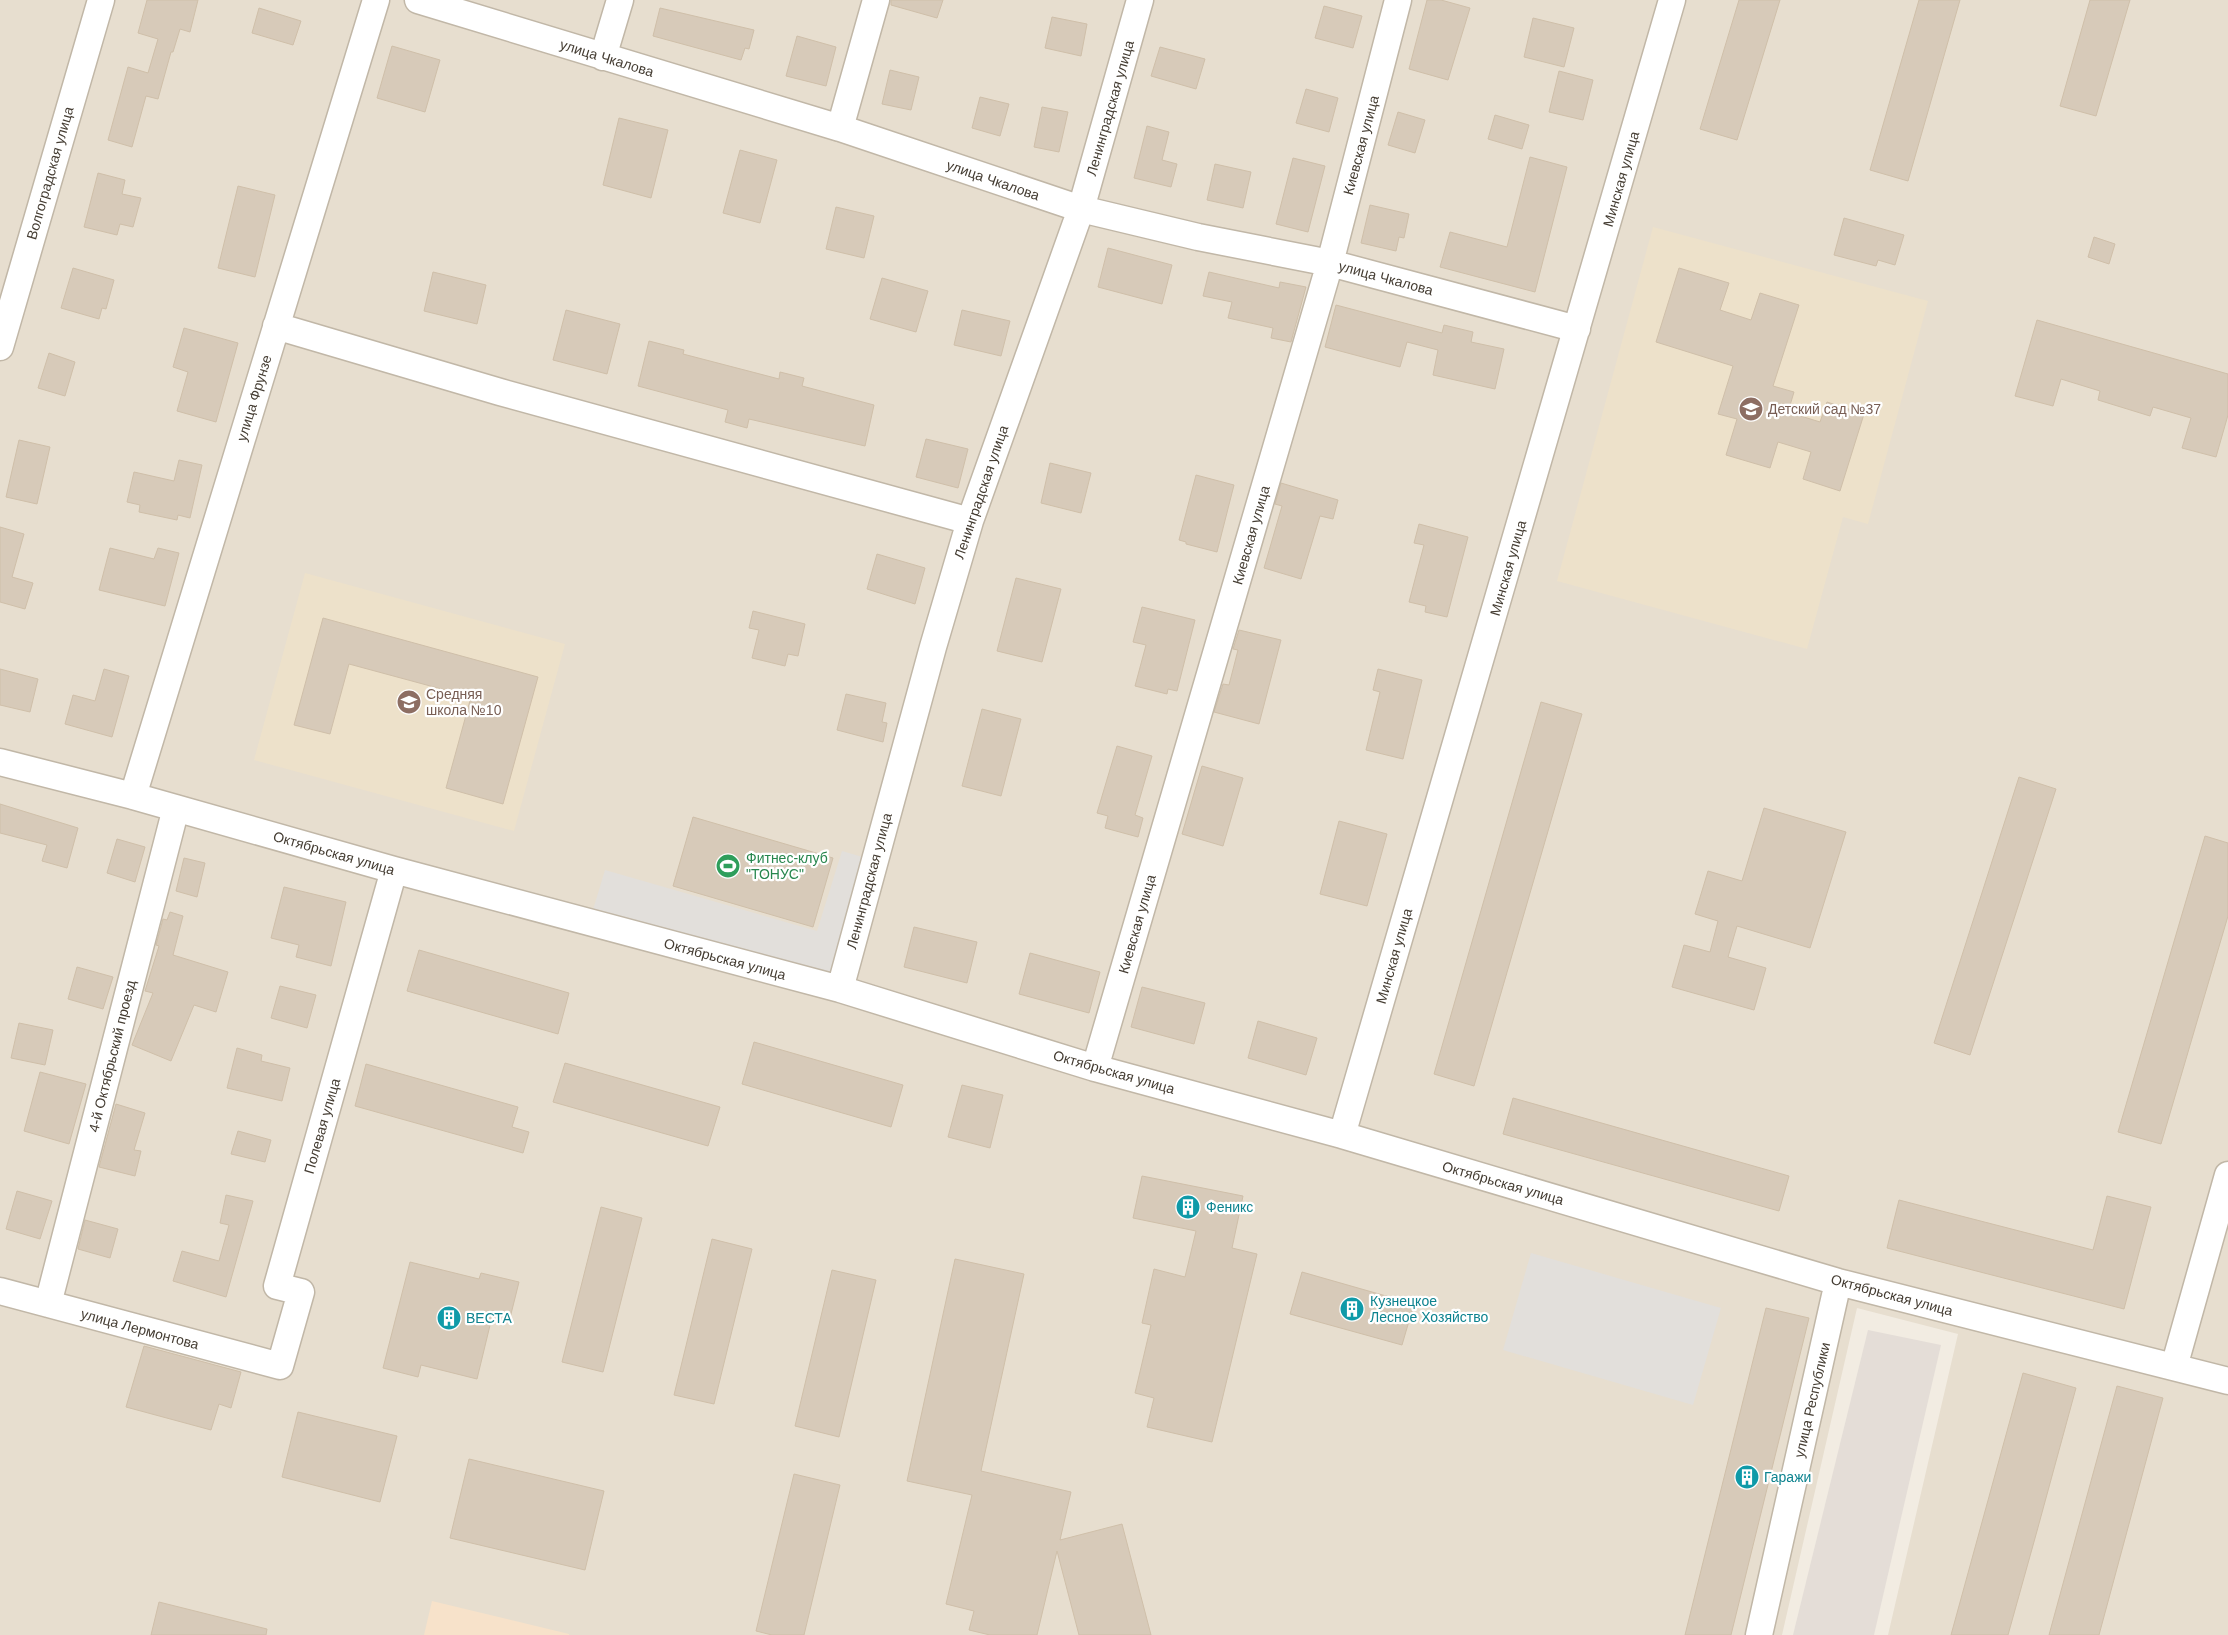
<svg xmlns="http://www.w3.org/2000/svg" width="2228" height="1635" font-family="Helvetica,sans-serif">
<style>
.residential{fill:#e7decf}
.commercial{fill:#f7e2ca}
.industrial{fill:#e4ddd7}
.education{fill:#ede1ca}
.parking{fill:#e2dfdb}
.building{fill:#d7cab9;stroke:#cfbfa9}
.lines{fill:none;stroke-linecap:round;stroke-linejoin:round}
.minor-casing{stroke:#c1b7a7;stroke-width:29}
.minor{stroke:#fff;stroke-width:26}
.labels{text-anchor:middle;stroke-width:4.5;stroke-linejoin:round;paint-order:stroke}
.street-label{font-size:14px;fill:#443c32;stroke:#fff}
.education-label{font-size:14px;fill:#785e54;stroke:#fff;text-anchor:start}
.leisure-label{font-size:14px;fill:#27864d;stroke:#fff;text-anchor:start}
.culture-label{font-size:14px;fill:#0d838f;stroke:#fff;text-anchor:start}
</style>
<rect width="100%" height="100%" fill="#f2ece2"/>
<!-- residential -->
<path class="residential" d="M0,0h2228v1635h-340l70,-301 -101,-26 -75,327h-1782z"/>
<!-- commercial -->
<path class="commercial" d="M432,1601l137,33v1h-145z"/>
<!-- industrial -->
<path class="industrial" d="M1868,1330l73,15 -67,290h-81z"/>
<!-- education -->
<path class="education" d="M1653,227l275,74 -60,223 -25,-7 -36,132 -250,-68z
M305,573l260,71 -51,187 -260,-71z"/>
<!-- parking -->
<path class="parking" d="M842,851l41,12 -37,128 -257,-68 16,-53 212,61z
M1531,1253l190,55 -28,97 -190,-55z"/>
<!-- building -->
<path class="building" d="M147,0h51l-8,32 -10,-3 -7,23h-2l-13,47 -12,-3 -14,51 -24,-7 20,-73 20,6 10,-34 -20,-6z
M891,0h52l-6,18 -46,-13z
M1427,0h14l29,8 -22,72 -39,-11z
M1739,0h41l-43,140 -37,-11z
M1919,0h41l-52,181 -38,-11z
M2090,0h40l-34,116 -36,-10z
M1324,6l38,10 -9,32 -38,-10z
M259,8l42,13 -8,24 -41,-12z
M660,8l94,22 -5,19 -4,-1 -4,12 -88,-24z
M1052,17l35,7 -6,32 -36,-8z
M1533,18l41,10 -10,39 -40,-10z
M797,36l39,11 -10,39 -40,-10z
M392,46l48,14 -15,52 -48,-14z
M1160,47l45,12 -9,30 -45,-13z
M890,70l29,7 -8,33 -29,-6z
M1559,71l34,9 -10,40 -34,-8z
M1306,89l32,9 -9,34 -33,-9z
M980,97l29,7 -9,32 -28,-8z
M1042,107l26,5 -9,40 -25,-5z
M1398,112l27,8 -10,33 -27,-8z
M1495,115l34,10 -7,24 -34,-10z
M619,118l49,12 -17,68 -48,-13z
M1147,126l22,6 -7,28 15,4 -6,23 -37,-9z
M740,150l37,10 -17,63 -37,-10z
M1530,157l37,10 -32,125 -95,-25 10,-35 57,15z
M1293,158l32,8 -17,66 -32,-8z
M1215,164l36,8 -8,36 -36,-8z
M98,173l27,7 -3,14 19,4 -8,29 -13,-3 -3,11 -33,-8z
M238,186l37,9 -20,82 -37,-9z
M1370,205l39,9 -5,24 -5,-1 -3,14 -35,-8z
M836,207l38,9 -10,42 -38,-9z
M1844,218l60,17 -9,30 -17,-5 -2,6 -42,-11z
M2094,237l21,7 -6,20 -21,-7z
M1108,248l64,17 -10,39 -64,-17z
M73,268l41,12 -8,29 -4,-1 -3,11 -38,-11z
M1679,268l50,15 -9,27 31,10 9,-27 39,12 -26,81 21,6 -6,20 32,10 7,-20 37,12 -24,77 -37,-12 8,-27 -33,-10 -8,26 -44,-13 11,-36 -19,-5 15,-48 -77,-24z
M433,272l53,13 -9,39 -53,-13z
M1209,272l70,16 1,-6 26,5 -15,55 -20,-4 2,-10 -45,-10 4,-16 -29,-6z
M882,278l46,13 -12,41 -46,-13z
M1336,305l106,28 2,-8 29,7 -2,10 33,7 -9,40 -62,-14 5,-25 -31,-8 -7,25 -75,-20z
M566,310l54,14 -13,50 -54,-14z
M962,310l48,11 -9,35 -47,-11z
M2037,320l191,54v41l-12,42 -34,-9 9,-30 -38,-11 -3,9 -52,-16 2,-9 -39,-12 -8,27 -38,-10z
M184,328l54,15 -22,79 -39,-11 11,-39 -15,-5z
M649,341l35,9 -1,4 96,25 1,-7 24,6 -2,8 72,19 -9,41 -116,-27 -2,9 -22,-6 3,-12 -90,-24z
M49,353l26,9 -10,34 -27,-8z
M926,439l42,10 -10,39 -42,-11z
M19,440l31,7 -13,57 -31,-7z
M179,460l23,5 -12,53 -12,-3 -1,5 -38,-8 1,-7 -13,-3 7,-30 40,9z
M1050,463l41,10 -10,40 -40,-10z
M1196,475l38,10 -17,67 -31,-8v-2l-7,-2z
M1281,483l57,17 -5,19 -13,-3 -19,63 -37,-11 18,-62 -7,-2z
M1419,524l49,13 -21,80 -22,-5 1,-6 -17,-4 15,-57 -10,-2z
M0,527l24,7 -12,43 21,6 -8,26 -25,-7z
M110,548l44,11 4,-11 21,5 -14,53 -66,-16z
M877,554l48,14 -10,36 -48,-15z
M1016,578l45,11 -19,73 -45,-11z
M1142,607l53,13 -18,71 -9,-2 -1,5 -32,-8 11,-41 -13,-3z
M753,611l52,13 -7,32 -10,-2 -3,12 -33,-8 7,-28 -10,-2z
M323,618l215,59 -35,127 -57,-16 25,-91 -122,-33 -19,70 -36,-9z
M1239,630l42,10 -22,84 -45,-12 9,-28 6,1 9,-35 -5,-1z
M0,669l38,10 -8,33 -30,-7z
M104,669l25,7 -17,61 -47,-13 8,-29 22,6z
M1378,669l44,11 -19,79 -37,-9 14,-58 -7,-2z
M846,694l40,9 -4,19 5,1 -4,19 -46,-12z
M1541,702l41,12 -108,372 -40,-12z
M982,709l39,10 -20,77 -39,-10z
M1117,746l35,10 -17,59 8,3 -5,19 -33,-9 3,-12 -11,-3z
M1202,766l41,12 -20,68 -41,-12z
M2019,777l37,12 -86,266 -36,-12z
M0,804l78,24 -11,40 -25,-7 5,-16 -47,-12z
M1764,808l82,24 -36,116 -73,-22 -9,31 38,11 -12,42 -82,-23 12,-42 26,7 8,-31 -23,-7 13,-43 34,10z
M693,817l140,41 -20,69 -140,-41z
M1339,821l48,13 -20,72 -47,-12z
M2205,836l23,7v73l-67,228 -43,-12z
M117,839l28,8 -10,35 -28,-9z
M184,858l21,5 -8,34 -21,-6z
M284,887l62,15 -15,64 -35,-9 3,-12 -28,-7z
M170,912l13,4 -10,39 55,17 -12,40 -22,-7 -23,56 -39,-16 21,-52 -8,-2 14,-45 -3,-1 7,-26 4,1z
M914,927l63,15 -10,41 -63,-16z
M419,950l150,43 -11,41 -151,-43z
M1030,953l70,19 -11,41 -70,-19z
M77,967l36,10 -10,32 -35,-10z
M280,986l36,9 -9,33 -36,-10z
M1142,987l63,16 -11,41 -63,-17z
M1258,1021l59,17 -11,37 -58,-17z
M19,1023l34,7 -8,35 -34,-7z
M754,1042l149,43 -12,42 -149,-43z
M237,1048l25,7 -1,6 29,7 -8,33 -55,-13z
M565,1063l155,44 -12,39 -155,-44z
M366,1064l152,43 -6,20 17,5 -6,21 -168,-47z
M40,1072l46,12 -17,60 -45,-13z
M962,1085l41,10 -13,53 -42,-11z
M1513,1098l276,78 -10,35 -276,-77z
M116,1104l29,9 -11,37 7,1 -6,25 -36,-9z
M238,1131l33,9 -6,22 -34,-8z
M1142,1176l101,20 -11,52 25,6 -45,188 -65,-15 7,-29 -19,-5 16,-68 -9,-2 12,-54 31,8 11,-46 -63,-13z
M17,1191l35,10 -12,38 -34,-10z
M226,1195l27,6 -27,96 -53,-16 9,-30 37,10 10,-36 -9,-2z
M2107,1196l44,11 -27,102 -237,-61 12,-48 194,50z
M601,1207l41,11 -39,154 -41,-10z
M85,1220l33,9 -8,29 -32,-9z
M712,1239l40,10 -38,155 -40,-9z
M955,1259l69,15 -43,197 90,21 -11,48 62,-16 29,111h-72l-22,-84 -20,84h-47l-21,-5 5,-19 -28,-7 26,-109 -65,-14z
M410,1262l69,17 2,-6 38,9 -10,40 -17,-5 -15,62 -56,-14 -3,12 -35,-9z
M832,1270l44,10 -37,157 -44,-11z
M1302,1272l112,32 -12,41 -112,-31z
M1766,1308l43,10 -78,317h-46z
M144,1346l97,26 -10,36 -12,-4 -8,26 -85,-23z
M2023,1373l53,15 -39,143 -29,104h-57z
M2117,1386l46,12 -64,237h-50z
M298,1412l99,24 -17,66 -98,-25z
M469,1459l135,32 -19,79 -135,-32z
M794,1474l46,11 -36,150h-32l-16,-4z
M159,1602l108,27 -1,6h-115z"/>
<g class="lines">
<defs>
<path id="minor" d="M418,0l422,128 241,81 117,28 132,26 247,66
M603,57l17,-57
M840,128l36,-128
M276,326l224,66 470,129
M0,347l101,-347
M0,762l133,34 261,74 446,119 255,79 247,67 496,147 390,99
M133,796l243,-796
M840,989l93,-342 37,-126 111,-312 59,-209
M1095,1068l235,-805 68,-263
M1342,1135l330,-1135
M0,1291l280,75 21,-74 -24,-6 117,-416
M48,1304l128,-496
M2174,1367l54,-192
M1759,1635l79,-353"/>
</defs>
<!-- minor casing -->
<use href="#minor" class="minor-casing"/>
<!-- minor -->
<use href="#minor" class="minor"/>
</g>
<!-- icons -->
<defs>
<symbol id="school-disc" viewBox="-11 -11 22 22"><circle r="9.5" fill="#8d6e63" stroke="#fff"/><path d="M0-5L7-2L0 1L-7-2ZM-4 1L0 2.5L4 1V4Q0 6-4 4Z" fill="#fff"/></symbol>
<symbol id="stadium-disc" viewBox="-11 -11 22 22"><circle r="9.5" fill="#2e9e5b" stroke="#fff"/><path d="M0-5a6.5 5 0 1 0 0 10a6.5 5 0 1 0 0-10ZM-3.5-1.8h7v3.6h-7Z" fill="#fff"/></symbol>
<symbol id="building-disc" viewBox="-11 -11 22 22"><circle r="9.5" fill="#0f9aa8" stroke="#fff"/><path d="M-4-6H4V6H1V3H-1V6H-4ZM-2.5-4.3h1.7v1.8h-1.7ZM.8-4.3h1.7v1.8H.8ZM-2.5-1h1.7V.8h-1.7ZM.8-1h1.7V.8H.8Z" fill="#fff"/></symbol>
</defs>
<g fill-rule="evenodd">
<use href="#school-disc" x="1737" y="395" width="28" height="28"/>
<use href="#school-disc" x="395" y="688" width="28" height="28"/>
<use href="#stadium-disc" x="714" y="852" width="28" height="28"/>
<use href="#building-disc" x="1174" y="1193" width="28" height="28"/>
<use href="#building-disc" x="1338" y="1295" width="28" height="28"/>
<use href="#building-disc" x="435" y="1304" width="28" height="28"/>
<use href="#building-disc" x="1733" y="1463" width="28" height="28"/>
</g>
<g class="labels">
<!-- street labels -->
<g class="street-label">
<text transform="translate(607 58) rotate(17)" y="5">улица Чкалова</text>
<text transform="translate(1110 108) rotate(-74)" y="5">Ленинградская улица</text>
<text transform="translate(1361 145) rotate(-75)" y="5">Киевская улица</text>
<text transform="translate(50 173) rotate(-74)" y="5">Волгоградская улица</text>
<text transform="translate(1621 179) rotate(-74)" y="5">Минская улица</text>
<text transform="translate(993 180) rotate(19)" y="5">улица Чкалова</text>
<text transform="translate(1386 278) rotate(15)" y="5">улица Чкалова</text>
<text transform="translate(254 398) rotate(-73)" y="5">улица Фрунзе</text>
<text transform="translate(981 492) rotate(-71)" y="5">Ленинградская улица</text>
<text transform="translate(1251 535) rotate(-74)" y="5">Киевская улица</text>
<text transform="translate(1508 568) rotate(-74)" y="5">Минская улица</text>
<text transform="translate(334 853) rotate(16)" y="5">Октябрьская улица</text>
<text transform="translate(869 881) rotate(-75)" y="5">Ленинградская улица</text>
<text transform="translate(1137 924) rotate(-74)" y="5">Киевская улица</text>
<text transform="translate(1394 956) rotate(-74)" y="5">Минская улица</text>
<text transform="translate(725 959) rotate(15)" y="5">Октябрьская улица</text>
<text transform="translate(112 1056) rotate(-76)" y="5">4-й Октябрьский проезд</text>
<text transform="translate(1114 1072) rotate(16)" y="5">Октябрьская улица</text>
<text transform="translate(322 1126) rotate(-74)" y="5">Полевая улица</text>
<text transform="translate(1503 1183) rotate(16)" y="5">Октябрьская улица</text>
<text transform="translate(1892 1295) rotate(15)" y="5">Октябрьская улица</text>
<text transform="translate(140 1329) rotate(15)" y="5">улица Лермонтова</text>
<text transform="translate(1812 1400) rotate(-77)" y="5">улица Республики</text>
</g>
<!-- education labels -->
<g class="education-label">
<text x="1768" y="414">Детский сад №37</text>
<text x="426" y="699">Средняя<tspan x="426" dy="16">школа №10</tspan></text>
</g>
<!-- leisure labels -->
<g class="leisure-label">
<text x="746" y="863">Фитнес-клуб<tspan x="746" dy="16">"ТОНУС"</tspan></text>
</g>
<!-- culture labels -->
<g class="culture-label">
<text x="1206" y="1212">Феникс</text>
<text x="1370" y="1306">Кузнецкое<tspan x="1370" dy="16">Лесное Хозяйство</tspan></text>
<text x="466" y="1323">ВЕСТА</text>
<text x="1764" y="1482">Гаражи</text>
</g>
</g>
</svg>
